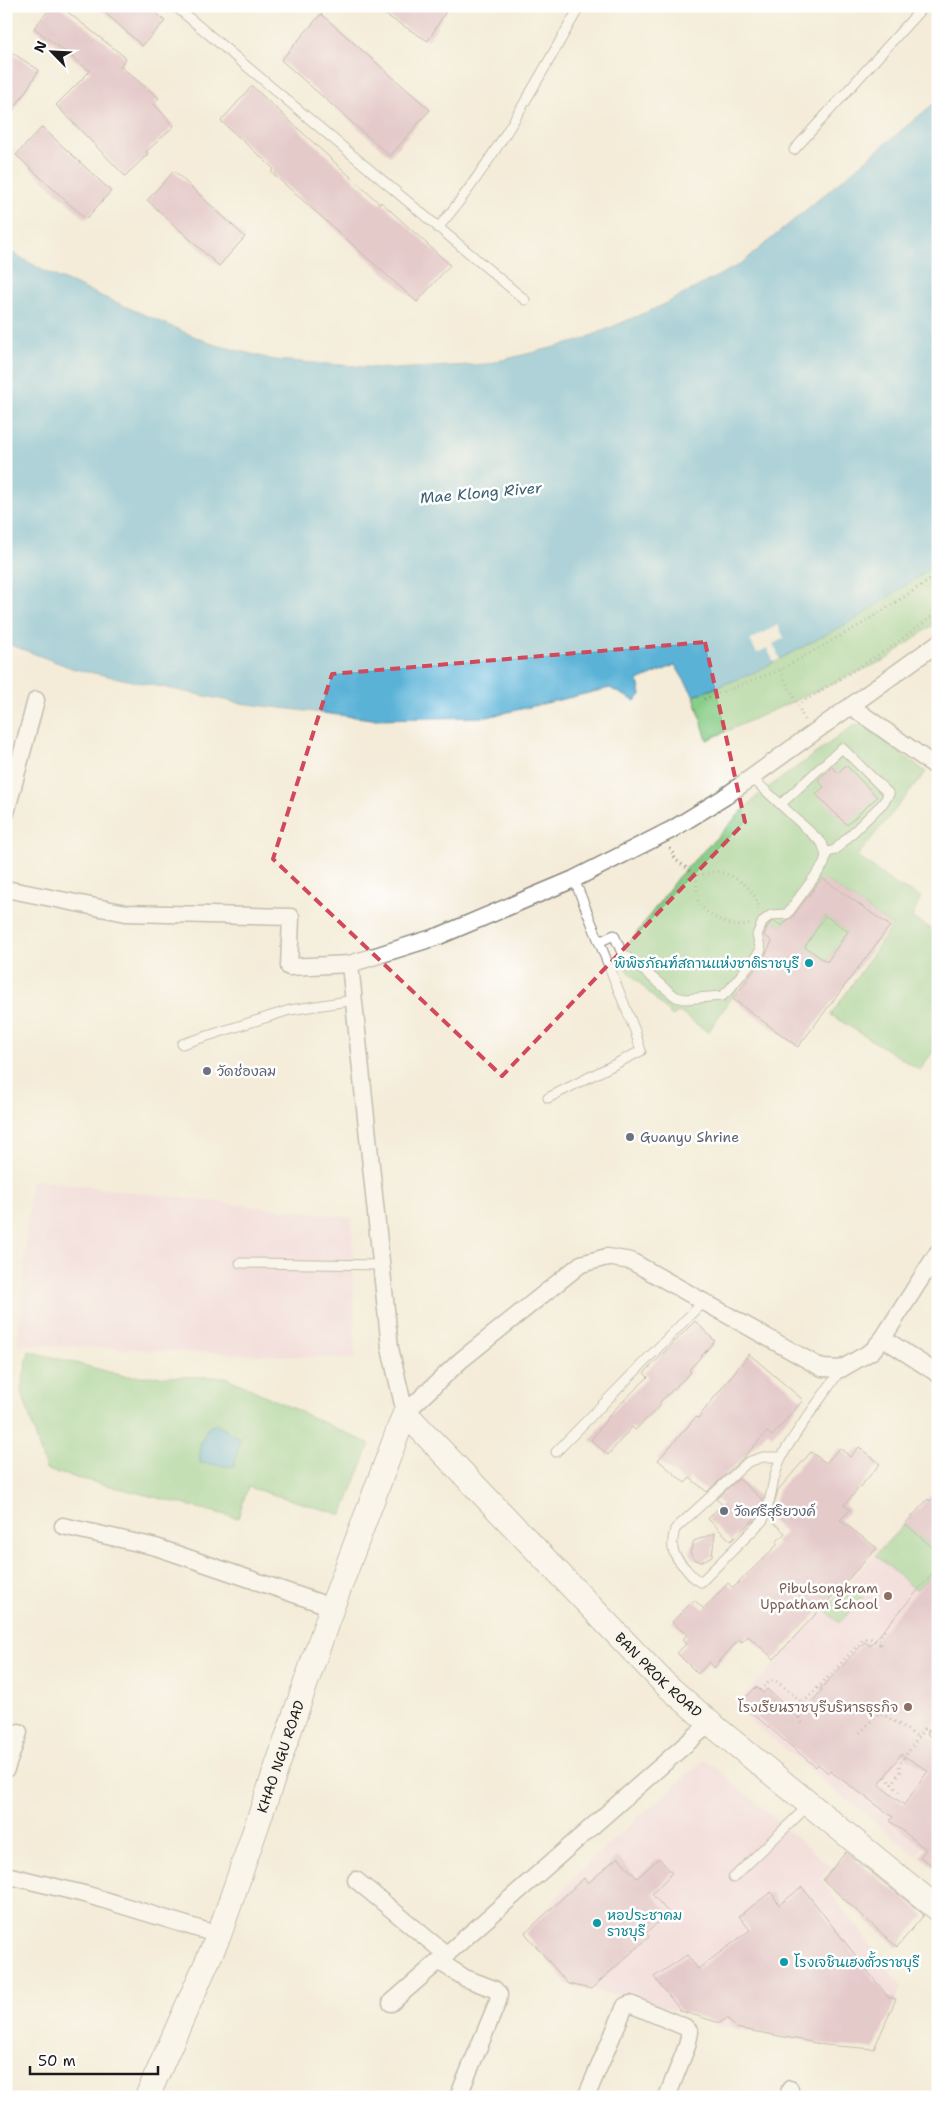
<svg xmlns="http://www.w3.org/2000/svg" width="944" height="2103" font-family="'Shantell Sans','Playpen Sans Thai',sans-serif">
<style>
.built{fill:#f2cfe1}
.green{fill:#89ce88;stroke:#527552}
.water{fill:#5ab2d7;stroke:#3b677a}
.pier{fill:#f4ecd9}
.building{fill:#d2a0b9;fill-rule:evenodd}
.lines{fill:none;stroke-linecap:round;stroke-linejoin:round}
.lane-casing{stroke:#88847a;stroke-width:11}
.street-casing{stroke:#88847a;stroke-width:19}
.secondary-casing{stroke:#88847a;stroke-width:26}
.path{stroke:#88847a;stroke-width:3;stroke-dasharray:1 4;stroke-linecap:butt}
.lane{stroke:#fff;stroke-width:9}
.street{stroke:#fff;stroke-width:16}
.secondary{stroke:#fff;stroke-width:24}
.marked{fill:none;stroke:#d1495b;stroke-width:4;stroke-dasharray:10 6;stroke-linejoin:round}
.culture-dot{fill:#0f9aa8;stroke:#fff;stroke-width:2}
.worship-dot{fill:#6b7280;stroke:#fff;stroke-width:2}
.education-dot{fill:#8d6e63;stroke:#fff;stroke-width:2}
.labels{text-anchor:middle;stroke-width:5;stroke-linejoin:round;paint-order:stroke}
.culture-label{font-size:14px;fill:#0d838f;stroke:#fff;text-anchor:start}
.worship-label{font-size:14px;fill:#5b616d;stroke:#fff;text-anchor:start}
.education-label{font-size:14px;fill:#785e54;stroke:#fff;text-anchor:end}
.street-label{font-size:14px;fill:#1c1c1c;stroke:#fff}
.water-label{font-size:15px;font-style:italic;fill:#386070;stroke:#fff}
</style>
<rect width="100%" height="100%" fill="#fff"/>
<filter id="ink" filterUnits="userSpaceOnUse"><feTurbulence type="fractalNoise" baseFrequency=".02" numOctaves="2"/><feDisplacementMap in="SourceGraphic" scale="10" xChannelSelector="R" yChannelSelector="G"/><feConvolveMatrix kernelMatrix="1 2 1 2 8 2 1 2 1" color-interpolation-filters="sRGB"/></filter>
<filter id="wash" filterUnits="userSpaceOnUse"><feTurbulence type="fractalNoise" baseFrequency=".0096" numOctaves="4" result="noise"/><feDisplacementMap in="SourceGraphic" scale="20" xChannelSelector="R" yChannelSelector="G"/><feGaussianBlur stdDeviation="1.12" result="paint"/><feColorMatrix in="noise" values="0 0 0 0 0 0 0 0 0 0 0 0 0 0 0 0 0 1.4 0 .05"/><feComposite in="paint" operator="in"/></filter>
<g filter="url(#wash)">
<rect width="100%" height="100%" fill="#f4ecd9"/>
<!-- built -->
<path class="built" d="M31,1180l321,38 3,141 -337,-15z
M930,1494l8,3v333l-21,26 -183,-148z
M705,1759l126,108 -11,12 82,108 -6,12 -71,46 -107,-20 -11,-6 -26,-8 -113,-27 -43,-51 66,-73z"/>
<!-- green -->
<path class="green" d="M938,563v58l-51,38 -180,81 -13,-44 59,-23 106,-56z
M863,725l63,47 -69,84 39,29 25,12 -9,21 26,14v112l-18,26 -89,-55 61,-89 -68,-47 -42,47 -12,-7 -12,17 12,6 -62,90 -29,-20 -7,4 -55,-56 61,-83 79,-81 96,-70z
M825,916l23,15 -21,31 -22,-15z
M29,1351l96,25 100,1 145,67 -28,71 -94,-28 -10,31 -192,-48 -25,-81z
M905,1524l33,28v15l-22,23 -41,-35z
M849,1585l14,13 -24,25 -14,-13z"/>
<!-- water -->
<path class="water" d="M938,100v463l-79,54 -106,56 -59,23 -19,-31 -37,16 3,14 -6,6 -25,-13 -123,29 -115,2 -133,-16 -165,-34 -68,-26v-394l40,23 166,72 63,16 118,9 93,-5 93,-23 84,-36 79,-42z
M216,1424l24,14 -6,29 -34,-4v-19l7,-16z"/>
<!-- pier -->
<path class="pier" d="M778,625l6,13 -11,6 7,15 -6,3 -7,-14 -10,5 -7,-13z"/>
<g id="blocks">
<!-- building -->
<path class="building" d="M52,6h8l66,52 -6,8 39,32 -5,6 20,22 -28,26 2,2 -23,22 -69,-71 34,-34 -56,-43z
M98,6h51l16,15 -23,25z
M371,6h78l-21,35z
M321,14l109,96 -40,46 -109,-96z
M6,49l33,21 -33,52z
M252,86l128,118 1,-2 69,63 -33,37 -146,-130 3,-3 -53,-48z
M42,127l69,64 -25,28 -70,-64z
M174,171l71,66 -26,29 -72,-66z
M846,765l31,32 -30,28 -31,-31 8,-7 -6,-7 14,-13 6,6z
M822,878l68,48 -92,121 -65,-48 33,-45 6,-13 -8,-6 5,-11 4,-3 9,5 5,-6 5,-2zM825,916l23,15 -21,31 -22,-15z
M695,1321l20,20 -26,29 2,2 -32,31 2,2 -26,25 -3,-3 -24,28 -17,-15 21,-28 36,-35 -4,-4z
M749,1354l54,46 -31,36 -5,-4 -26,28 -34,32 -17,-14 -5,5 -27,-23 38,-43 2,1z
M859,1447l21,17 -36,41 6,5 -10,10 37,28 -103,111 -26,-23 -6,6 -3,-3 -25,29 -5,-6 -11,12 -21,-21 9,-9 -4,-4 5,-5 -15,-13 22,-22 10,9 24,-26 5,5 45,-44 -2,-2 9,-9 -15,-14 8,-29 33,-38 15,11 14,-15 10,9z
M739,1479l24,21 -4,14 -28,27 -23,-22 14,-15 -6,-5z
M938,1492v60l-33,-28 23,-25 2,2z
M715,1533l-3,23 -11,6 -7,-3 -4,-7 4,-11z
M938,1567v152l-11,15 11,8v127l-18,-12 6,-8 -36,-28 3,-4 -63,-46 -2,2 -10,-9 -2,3 -76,-64 16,-16 7,6 4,-4 31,29 24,-28 -2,-1 45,-47 5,4zM901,1754l27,17 -24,34 -25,-20z
M846,1852l78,63 -27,32 -74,-67z
M618,1857l19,21 22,-20 13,15 -20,21 17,19 -23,20 3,4 -58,52 -23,-5 -43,-51 59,-55 4,5z
M802,1887l86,110 8,2 -22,50 -49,-4 -24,-5 -65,-12 -9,-10 -7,5 -39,-12 -27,-34 33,-22 11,14 52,-39 -11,-14 32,-24 8,13z"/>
</g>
</g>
<g filter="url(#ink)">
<use href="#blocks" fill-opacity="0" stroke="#88847a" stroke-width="1"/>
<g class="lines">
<defs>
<path id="lane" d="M175,6l350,294
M794,150l130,-144
M438,228c57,-67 98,-146 142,-222
M781,804l61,-56 47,46 -6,9 -48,47 -10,3
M599,942l15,-7 8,18 54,44 9,2 37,-3 7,-6 32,-40 -4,-15 6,-14 8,-6 16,-1 37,-50 2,-9 -4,-12 -70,-65
M182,1044l108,-34 64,-10
M548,1098l93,-47 -6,-20 -61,-152
M240,1263l141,2
M556,1452l148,-151
M781,1457h-18l-15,5 -73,67c-5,20 -3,25 11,40 5,6 8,10 15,13l62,-62c10,-20 8,-44 19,-64 17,-30 40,-58 59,-87
M733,1878l76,-73"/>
<path id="street" d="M852,707l86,61
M6,813l30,-113
M6,889l120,24 165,4 -2,50 61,-3 89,-28 135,-57 97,-49 52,-32 215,-155
M350,964l40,384 15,65
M883,1338l55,36
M405,1413l55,-52 121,-97 26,-7 24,4 191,107 19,1 31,-18 11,-13 55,-86
M63,1526l93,21 176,60
M6,1769l13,-37
M6,1875l82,20 131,40
M356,1880l91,75
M440,1962l25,16 29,11 5,5 -1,7 -40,96
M391,2003l319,-280
M586,2097l37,-86 2,-5 5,-2 55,23 5,5 -3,14 -20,51
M788,2097l2,-8"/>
<g id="secondary">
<path id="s1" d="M147,2097l72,-162 113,-328 73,-194 258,269 47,41 228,186"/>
</g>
</defs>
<!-- lane casing -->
<use href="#lane" class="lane-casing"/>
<!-- street casing -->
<use href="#street" class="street-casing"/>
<!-- secondary casing -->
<use href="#secondary" class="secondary-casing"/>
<!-- path -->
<path class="path" d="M780,670l18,35
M704,699l76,-29 80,-45 78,-50
M804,720l-6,-15 93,-58 47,-35
M670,848l6,12 20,15c8,1 16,-5 24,-3 18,4 38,20 39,38
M696,875c2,9 -1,20 3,28 8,13 36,28 50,21
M881,1645l-1,-8 6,-9
M760,1690l9,-8 6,-2 28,23c-5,11 -6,15 2,23
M883,1700l-8,9 43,28
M803,1703l61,-64 6,-1 11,7
M860,1733l19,-21
M885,1777l7,7
M899,1792l-7,-8 8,-12 -1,-7 25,-36 11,4 3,-1"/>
<!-- lane -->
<use href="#lane" class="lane"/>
<!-- street -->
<use href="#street" class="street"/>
<!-- secondary -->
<use href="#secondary" class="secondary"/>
</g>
</g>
<!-- marked area -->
<path d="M0 0H944V2103H0ZM705,642l40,180 -243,254 -229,-217 59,-185z" fill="#f4ecd9" fill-opacity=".55" fill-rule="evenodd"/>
<path class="marked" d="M705,642l40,180 -243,254 -229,-217 59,-185z"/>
<!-- markers -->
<g class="culture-dot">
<circle cx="809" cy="963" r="5"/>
<circle cx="597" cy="1923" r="5"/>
<circle cx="784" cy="1962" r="5"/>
</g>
<g class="worship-dot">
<circle cx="207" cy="1071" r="5"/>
<circle cx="630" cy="1137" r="5"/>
<circle cx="724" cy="1511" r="5"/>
</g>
<g class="education-dot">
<circle cx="888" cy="1596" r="5"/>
<circle cx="908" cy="1707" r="5"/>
</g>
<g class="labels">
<!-- culture labels -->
<g class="culture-label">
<text x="799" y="968" text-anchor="end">พิพิธภัณฑ์สถานแห่งชาติราชบุรี</text>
<text x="607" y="1920">หอประชาคม<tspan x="607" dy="16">ราชบุรี</tspan></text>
<text x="794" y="1967">โรงเจชินเฮงตั้วราชบุรี</text>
</g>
<!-- worship labels -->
<g class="worship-label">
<text x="217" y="1076">วัดช่องลม</text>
<text x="640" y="1142">Guanyu Shrine</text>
<text x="734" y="1516">วัดศรีสุริยวงค์</text>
</g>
<!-- education labels -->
<g class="education-label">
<text x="878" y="1593">Pibulsongkram<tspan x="878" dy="16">Uppatham School</tspan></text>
<text x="898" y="1712">โรงเรียนราชบุรีบริหารธุรกิจ</text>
</g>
<!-- street labels -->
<g class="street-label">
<text dy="5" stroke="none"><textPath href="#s1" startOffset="1096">BAN PROK ROAD</textPath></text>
<text dy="5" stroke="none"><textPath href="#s1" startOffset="366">KHAO NGU ROAD</textPath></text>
</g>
<!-- water labels -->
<g class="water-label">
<text transform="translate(481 493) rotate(-5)" y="5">Mae Klong River</text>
</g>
</g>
<!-- margin -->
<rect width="944" height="2103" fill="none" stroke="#fff" stroke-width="25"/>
<!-- north arrow -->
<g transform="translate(52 52) rotate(294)" stroke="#ffffff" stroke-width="4" paint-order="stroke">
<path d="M0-4L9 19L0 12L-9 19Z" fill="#1c1c1c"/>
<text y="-8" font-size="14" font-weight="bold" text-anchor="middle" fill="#1c1c1c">N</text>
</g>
<!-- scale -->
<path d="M30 2066v8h128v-8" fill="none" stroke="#1c1c1c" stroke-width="2.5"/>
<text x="38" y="2066" font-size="15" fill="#1c1c1c" stroke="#ffffff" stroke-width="4" paint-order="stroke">50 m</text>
</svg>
